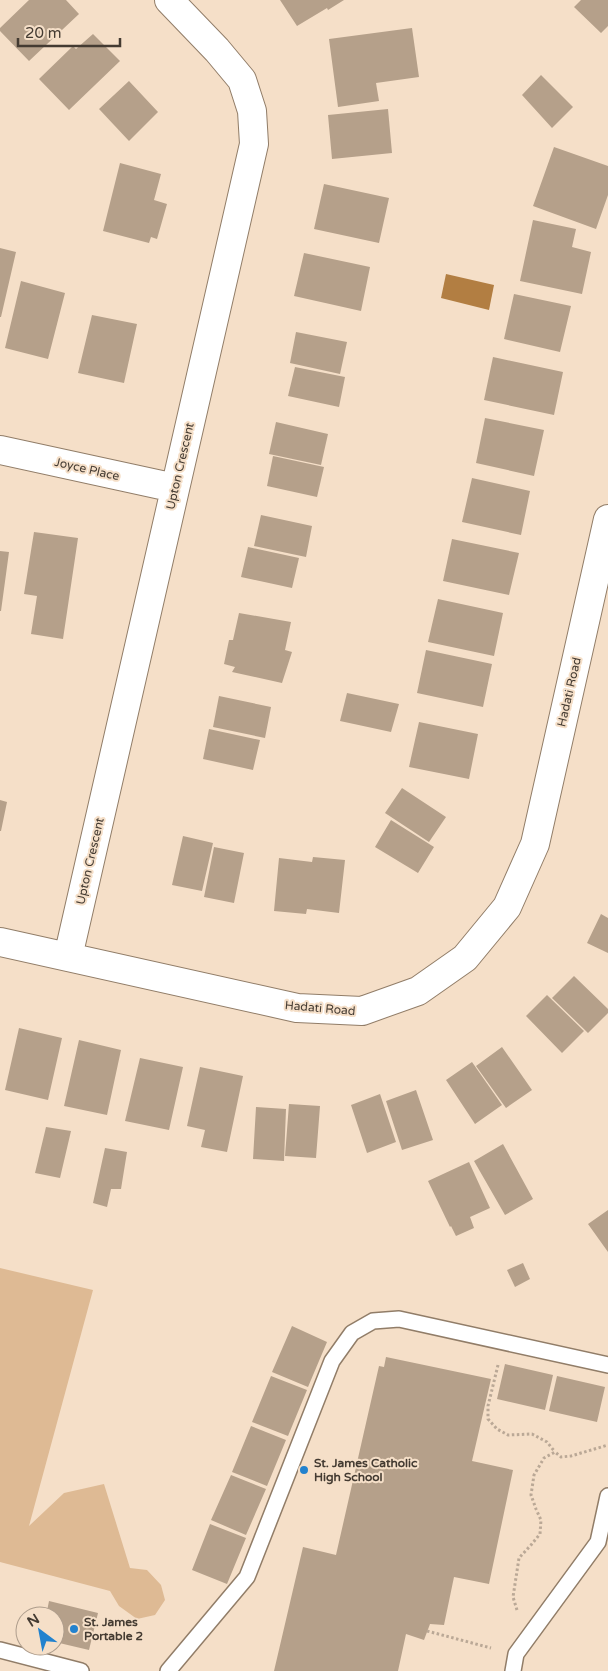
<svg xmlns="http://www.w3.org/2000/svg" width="608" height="1671" font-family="'Varela Round',sans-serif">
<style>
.green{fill:#deba94}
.water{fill:#b27e42}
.building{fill:#b5a08a}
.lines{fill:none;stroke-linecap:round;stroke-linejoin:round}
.service-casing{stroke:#917d68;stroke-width:18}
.minor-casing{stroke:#917d68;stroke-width:30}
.path{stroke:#baa896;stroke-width:3;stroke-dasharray:2.5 2.5;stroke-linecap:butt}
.service{stroke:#fff;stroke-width:15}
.minor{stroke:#fff;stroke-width:28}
.poi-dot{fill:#2282ce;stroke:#f5dfc8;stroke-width:2}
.labels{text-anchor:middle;stroke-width:4;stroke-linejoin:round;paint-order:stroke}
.street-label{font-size:12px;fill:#443b32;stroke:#f5dfc8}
.poi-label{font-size:12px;font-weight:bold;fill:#443b32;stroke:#f5dfc8;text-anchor:start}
</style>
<rect width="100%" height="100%" fill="#f5dfc8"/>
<!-- green -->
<path class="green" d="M0,1268l93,22 -64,236 35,-33 40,-9 26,84 17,2 14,15 4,15 -10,15 -18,4 -18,-13 -9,-15 -110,-29z"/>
<!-- water -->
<path class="water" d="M446,274l48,11 -5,25 -48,-12z"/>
<!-- building -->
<path class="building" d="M29,0h37l13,14 -50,47 -29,-30v-3z
M280,0h64l-16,10 -1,-2 -30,18z
M581,0h27v26l-7,7 -27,-26z
M412,28l7,49 -43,6 3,18 -41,6 -9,-68z
M93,34l27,27 -51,49 -30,-31 34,-33 3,3z
M541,75l32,32 -21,21 -30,-33z
M129,81l29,31 -29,29 -30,-32z
M388,109l4,44 -60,6 -4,-44z
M554,147l54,19v29l-12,34 -63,-23z
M120,163l41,11 -7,26 13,4 -10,35 -6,-2 -2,6 -46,-12z
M324,184l65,14 -10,45 -65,-14z
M533,220l43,9 -4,18 19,5 -9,42 -62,-13z
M0,248l16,4 -15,65h-1z
M304,253l66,14 -9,44 -67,-15z
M21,281l44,12 -17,66 -43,-11z
M514,294l57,12 -11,46 -56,-13z
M92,315l45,9 -13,59 -46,-10z
M296,332l51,10 -7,32 -50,-11z
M493,357l70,15 -9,43 -70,-15z
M295,367l50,10 -6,30 -51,-11z
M485,418l59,12 -10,46 -58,-13z
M276,422l52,12 -7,31 -52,-11z
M273,456l51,11 -7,30 -50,-11z
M472,478l58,13 -9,44 -59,-13z
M261,515l51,11 -6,31 -52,-11z
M34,532l44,6 -15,101 -32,-5 6,-38 -13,-2z
M452,539l67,14 -10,42 -66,-14z
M248,547l51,11 -7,30 -51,-11z
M0,551l9,1 -8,59h-1z
M438,599l65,14 -9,43 -66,-14z
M239,613l52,9 -6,28 7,2 -10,31 -50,-11 3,-5 -11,-3 5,-24h4z
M426,650l66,14 -9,43 -66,-14z
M347,693l52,11 -8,28 -51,-11z
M219,696l52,11 -6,31 -52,-11z
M419,722l59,12 -9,45 -60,-12z
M209,729l51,11 -7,30 -50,-11z
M402,788l44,29 -17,25 -44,-29z
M0,800l7,2 -6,29h-1z
M391,820l43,27 -16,26 -43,-26z
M183,836l30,7 -11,48 -30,-6z
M214,847l30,6 -10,50 -30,-6z
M313,857l32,3 -6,53 -32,-4 -1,5 -32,-3 5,-53 33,4z
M601,914l7,4v35l-21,-10z
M574,976l34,33v4l-20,20 -36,-35z
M547,995l37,36 -22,22 -36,-37z
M19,1028l43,10 -14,62 -43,-10z
M79,1040l42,10 -14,65 -43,-9z
M502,1047l30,43 -26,18 -30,-42z
M140,1058l43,9 -14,63 -44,-9z
M472,1062l30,43 -27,19 -29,-44z
M200,1067l43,9 -16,76 -26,-5 4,-17 -18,-4z
M416,1090l17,50 -31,10 -16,-49z
M380,1094l16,48 -29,11 -16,-48z
M289,1104l31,2 -4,52 -31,-2z
M256,1107l30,2 -2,52 -31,-2z
M46,1127l25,4 -11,47 -25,-5z
M503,1144l30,55 -28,16 -31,-54z
M105,1148l22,4 -6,37h-10l-4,18 -14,-4z
M469,1162l21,46 -20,9 4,11 -18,8 -5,-10 -1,1 -22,-46z
M608,1210v42l-20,-28z
M523,1263l7,16 -15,8 -8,-17z
M292,1326l35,16 -19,45 -36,-15z
M386,1357l105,22 -19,82 41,9 -24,114 -35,-7 -10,48 -14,-1 -6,16 -18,-6 -8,37h-124l29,-124 33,8 43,-189 5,1z
M505,1364l48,11 -8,35 -48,-11z
M271,1376l36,14 -19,46 -36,-14z
M557,1376l48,11 -8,35 -48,-11z
M251,1426l35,14 -19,46 -35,-14z
M231,1475l35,14 -20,46 -35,-15z
M210,1524l36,14 -19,46 -35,-14z
M49,1601l49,12 -9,37 -34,-8v-26h-9z"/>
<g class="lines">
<defs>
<path id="service" d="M0,1650l81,21
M168,1671l79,-94 85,-216 20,-28 21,-12 26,-2 209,46
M513,1671l3,-17 82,-112 10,-46"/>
<path id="minor" d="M0,450l175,38
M0,942l297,66 65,3 56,-20 47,-33 42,-51 28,-63 73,-325
M68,957l186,-813 -2,-33 -10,-31 -25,-30 -48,-50"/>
</defs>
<!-- service casing -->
<use href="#service" class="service-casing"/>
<!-- minor casing -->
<use href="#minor" class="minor-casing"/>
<!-- path -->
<path class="path" d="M498,1365l-10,41v13l9,10 11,6 24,-1 15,8 8,10
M517,1610l-4,-13 6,-39 12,-13 9,-11 1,-14 -5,-11 -5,-14 3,-20 10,-17 11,-6 6,5 10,-1 37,-11
M427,1631l64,17"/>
<!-- service -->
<use href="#service" class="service"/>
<!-- minor -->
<use href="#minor" class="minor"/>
</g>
<!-- markers -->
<g class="poi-dot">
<circle cx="304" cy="1470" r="5"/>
<circle cx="74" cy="1629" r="5"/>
</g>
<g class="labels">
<!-- street labels -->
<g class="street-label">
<text transform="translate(180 466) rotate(-77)" y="4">Upton Crescent</text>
<text transform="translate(87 469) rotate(13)" y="4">Joyce Place</text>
<text transform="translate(569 692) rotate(-77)" y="4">Hadati Road</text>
<text transform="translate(90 861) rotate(-77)" y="4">Upton Crescent</text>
<text transform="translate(320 1008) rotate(5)" y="4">Hadati Road</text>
</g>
<!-- poi labels -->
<g class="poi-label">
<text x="314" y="1467">St. James Catholic<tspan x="314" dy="14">High School</tspan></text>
<text x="84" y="1626">St. James<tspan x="84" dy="14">Portable 2</tspan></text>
</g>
</g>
<!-- north arrow -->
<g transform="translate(40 1631) rotate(328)"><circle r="24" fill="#f5dfc8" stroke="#ae9d8c"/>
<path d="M0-4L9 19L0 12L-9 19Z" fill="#2282ce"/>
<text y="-8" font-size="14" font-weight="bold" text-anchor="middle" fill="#443b32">N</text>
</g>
<!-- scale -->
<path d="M18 38v8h102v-8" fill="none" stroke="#443b32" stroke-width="2.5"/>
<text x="25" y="38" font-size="15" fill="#443b32" stroke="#f5dfc8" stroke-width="4" paint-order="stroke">20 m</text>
</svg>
